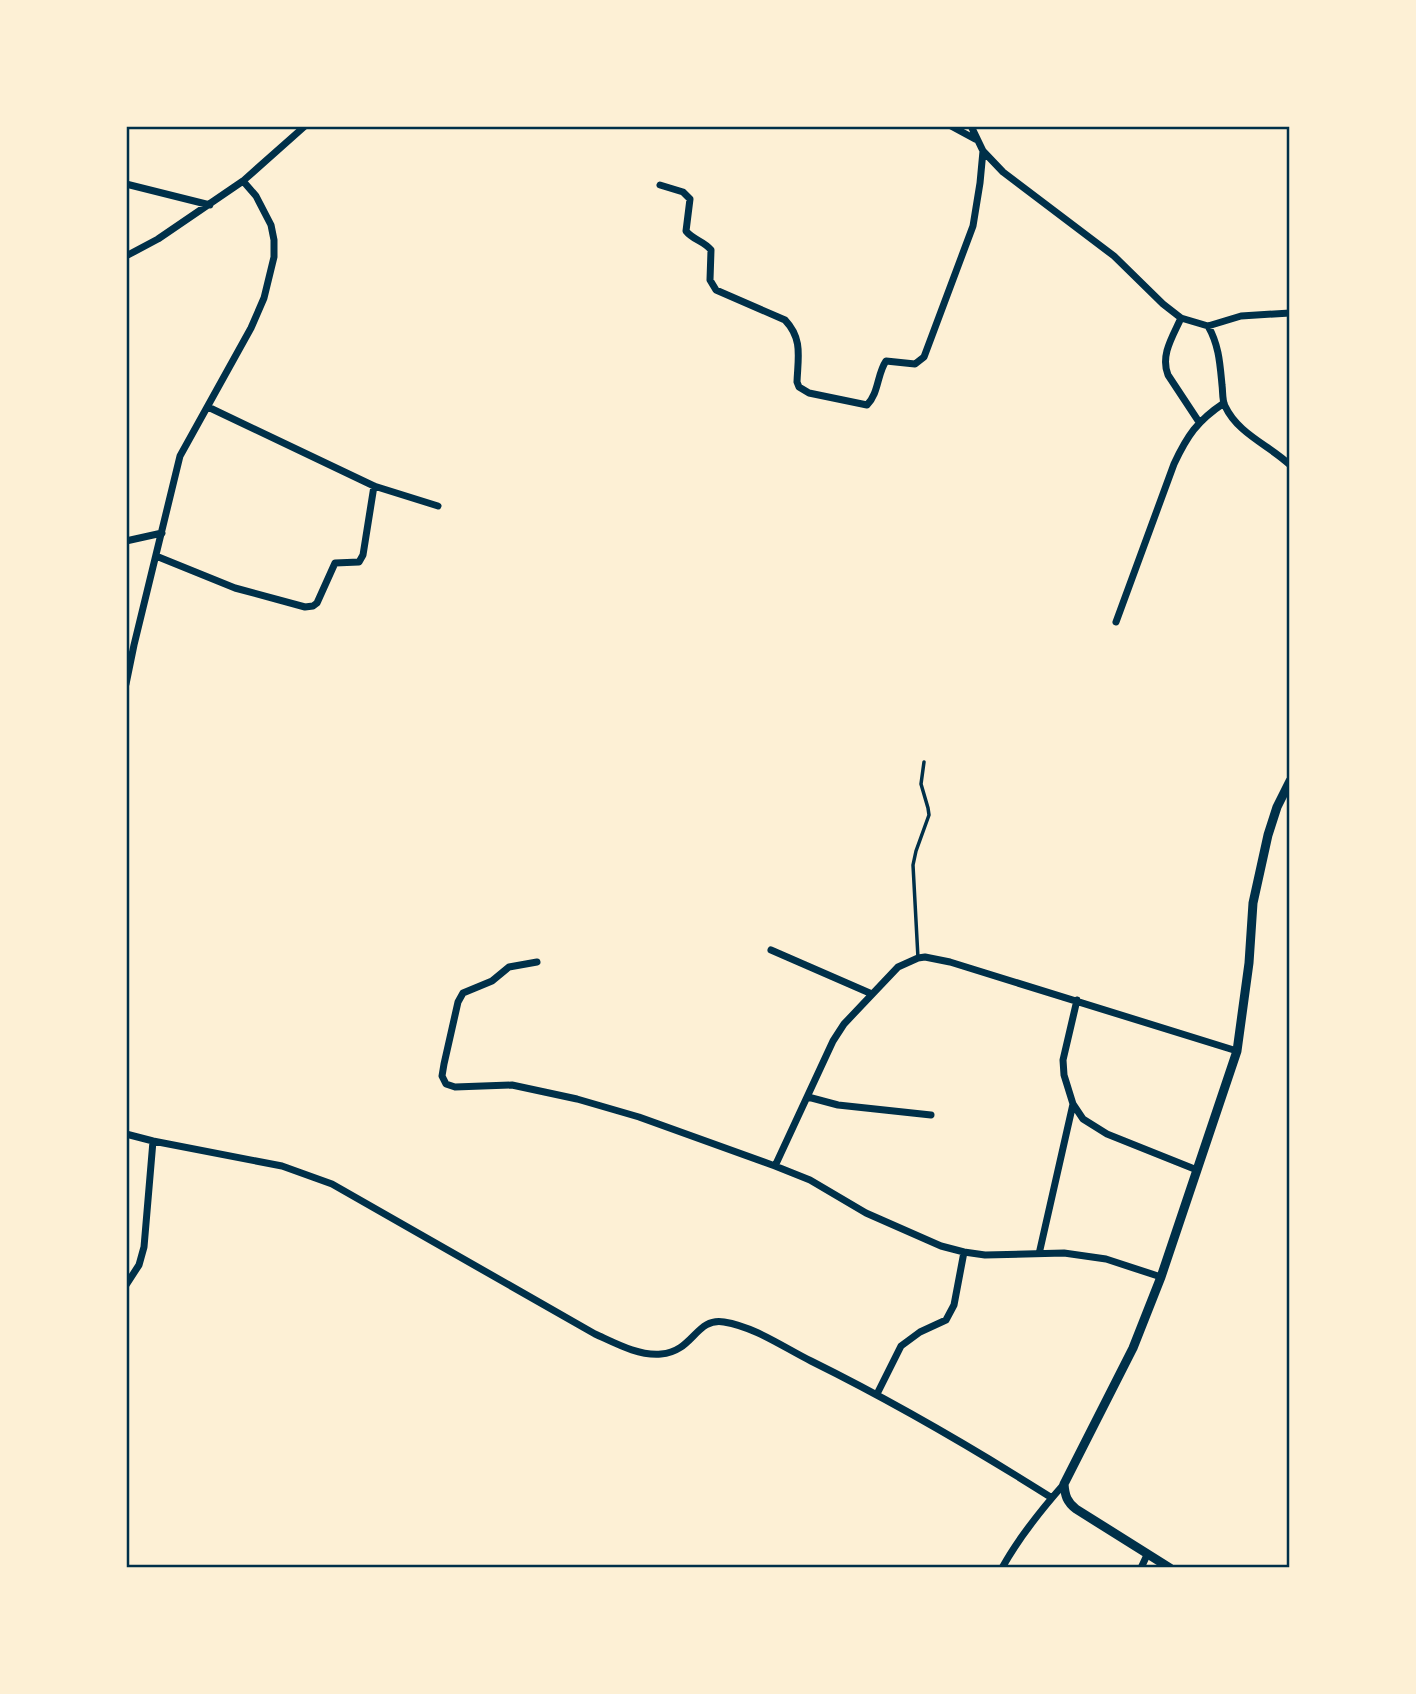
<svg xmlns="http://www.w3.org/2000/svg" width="1416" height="1694" font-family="'Space Grotesk',sans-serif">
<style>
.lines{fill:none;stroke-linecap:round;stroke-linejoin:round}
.service{stroke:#003049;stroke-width:3.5}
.minor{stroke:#003049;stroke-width:7}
.tertiary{stroke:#003049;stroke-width:9}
.neatline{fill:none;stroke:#003049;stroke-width:2.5}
</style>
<rect width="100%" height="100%" fill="#fdf0d5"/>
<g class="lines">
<!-- service -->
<path class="service" d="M918,958l-5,-93 3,-14 13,-36 -1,-7 -7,-24 3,-22"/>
<!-- minor -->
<path class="minor" d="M951,126l24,13
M971,126l12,25 20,21 111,84 49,48 18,14 27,8 33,-10 49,-3
M126,184l84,21
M660,185l23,7 7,7 -4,32c7,9 18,10 25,19l-1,30 6,10 69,30c18,19 13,37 12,62l2,5 10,6 58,12c12,-12 10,-31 19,-44l29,3 9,-7 49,-131 7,-43 3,-32
M126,256l32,-17 85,-58 62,-55
M1181,318c-8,18 -21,37 -13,57l31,47
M1208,326c11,19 12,38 14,59 1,7 0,15 3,21 13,28 44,39 65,59
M208,407l166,79 64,20
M126,541l36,-8
M156,556l79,32 70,19 8,-1 4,-3 18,-40 24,-1 4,-7 11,-69
M1116,622l58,-158c13,-28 23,-43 50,-61
M126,684l8,-39 46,-189 71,-128 13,-30 10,-41v-17l-3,-15 -15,-29 -13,-15
M771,950l101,44
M537,962l-28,5 -17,14 -29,12 -5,9 -14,62 -2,12 4,8 9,3 57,-2 65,14 62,18 136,49 35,14 56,33 75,33 23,6 21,3 79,-2 42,6 55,18
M1077,1000l-14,60 1,15 9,29 10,15 24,15 90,36
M808,1097l30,8 93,10
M126,1134l27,7 129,25 50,18 263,150c20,9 43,22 66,20 32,-2 35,-37 63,-32 31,5 59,25 87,39 83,41 162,87 241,137
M775,1166l58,-125 11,-17 54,-57 20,-9 7,-1 25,5 287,89
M1039,1254l34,-150
M126,1285l13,-20 5,-18 9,-106
M877,1394l24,-48 19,-14 26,-12 8,-15 10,-53
M1002,1568c17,-31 39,-58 62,-84
M1141,1568l6,-13"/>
<!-- tertiary -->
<path class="tertiary" d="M1170,1568l-94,-59c-9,-7 -11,-13 -12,-25l69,-136 28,-71 76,-226 12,-88 4,-60 15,-68 9,-28 13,-26"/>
</g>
<!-- border -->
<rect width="1416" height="1694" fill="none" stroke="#fdf0d5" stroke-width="256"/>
<rect x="128" y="128" width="1160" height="1438" class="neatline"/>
</svg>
